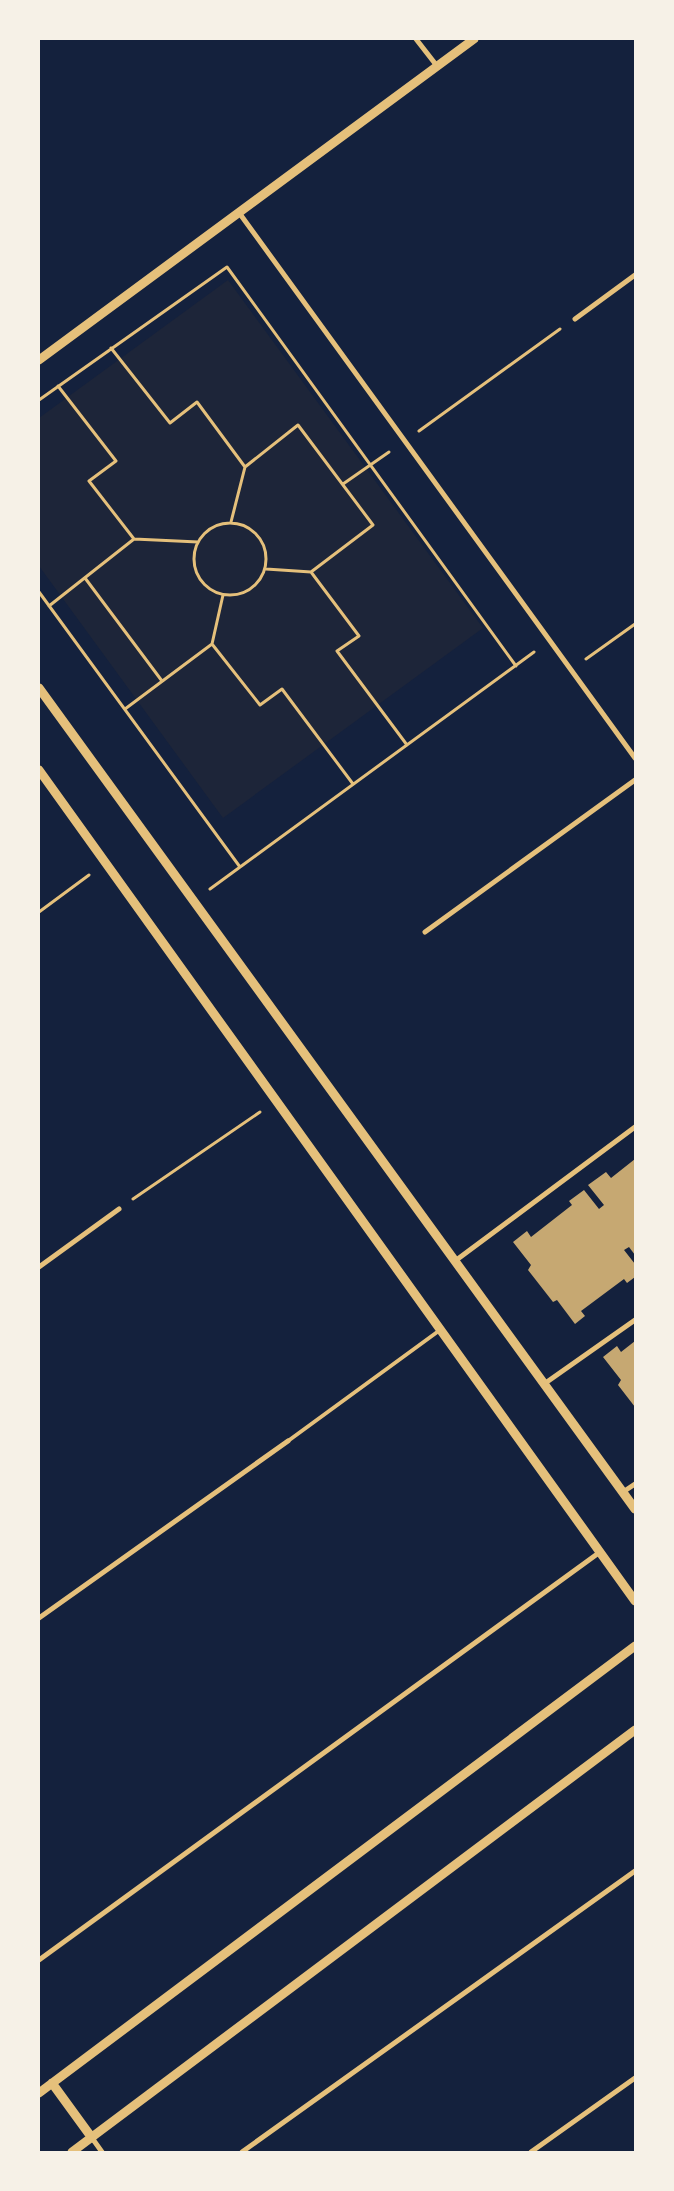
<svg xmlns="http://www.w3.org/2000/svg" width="674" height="2191" font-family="'Archivo Narrow',sans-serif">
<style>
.green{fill:#1d2539}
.building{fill:#c6a872}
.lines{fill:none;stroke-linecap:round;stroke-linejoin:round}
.path{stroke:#e5c07b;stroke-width:3}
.service{stroke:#e5c07b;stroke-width:4}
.minor{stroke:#e5c07b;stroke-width:5}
.tertiary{stroke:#e5c07b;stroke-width:9}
</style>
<rect width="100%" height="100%" fill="#14213d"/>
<!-- green -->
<path class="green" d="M228,280l255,348 -260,190 -184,-252v-148z"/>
<!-- building -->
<path class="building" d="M635,1159v96l-6,-8 -5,3 11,14v13l-8,6 -3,-4 -43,32 4,5 -10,8 -18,-24 -4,2 -25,-32 3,-5 -18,-23 14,-11 4,6 41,-32 -3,-4 15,-11 15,19 5,-4 -16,-20 18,-13 5,6z
M635,1341v66l-17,-22 3,-5 -18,-23 14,-11 4,6z"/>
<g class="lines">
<!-- path -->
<path class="path" d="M111,348l59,75 27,-21 48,65
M58,386l58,75 -27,20 45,58
M39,400l188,-133 289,399
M419,431l141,-102
M343,484l46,-32
M231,522l14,-55 53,-42 75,100 -62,47 -45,-3
M194 559a36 36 0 1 1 72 0a36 36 0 1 1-72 0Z
M311,572l48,64 -22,15 70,94
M85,578l77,103
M39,592l201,275
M49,606l85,-67 64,3
M212,644l48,61 22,-16 71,95
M586,659l49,-35
M125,709l87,-65 11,-49
M210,889l324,-237
M39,912l50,-37
M133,1199l127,-87"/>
<!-- service -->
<path class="service" d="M288,1441l152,-111"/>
<!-- minor -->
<path class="minor" d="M416,39l21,27
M240,214l395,544
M575,319l60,-44
M425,932l210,-152
M455,1261l180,-134
M39,1267l80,-58
M544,1384l91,-64
M623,1492l12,-8
M39,1618l249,-177
M39,1960l561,-408
M92,2138l10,14
M242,2152l393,-281
M531,2152l104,-74"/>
<!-- tertiary -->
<path class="tertiary" d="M39,360l435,-321
M39,688l596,821
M39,770l596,831
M52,2083l40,55
M39,2093l596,-447
M72,2152l563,-422"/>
</g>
<!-- border -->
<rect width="674" height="2191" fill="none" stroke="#f6f1e7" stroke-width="80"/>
</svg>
